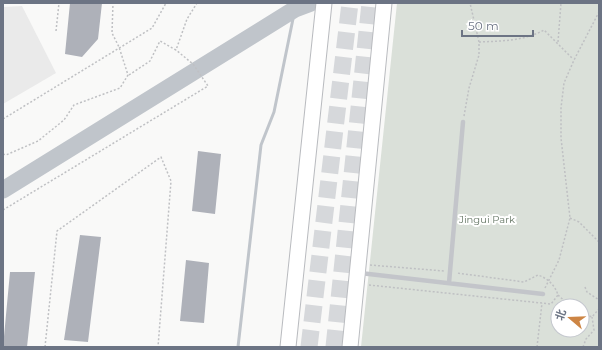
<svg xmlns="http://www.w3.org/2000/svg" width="602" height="350" font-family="Montserrat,'Noto Sans SC',sans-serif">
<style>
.built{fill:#eaeaea}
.green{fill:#dae0d9;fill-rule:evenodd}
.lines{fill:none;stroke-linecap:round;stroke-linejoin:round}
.stream{stroke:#c0c5cb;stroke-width:3}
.river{stroke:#c0c5cb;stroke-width:17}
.building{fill:#aeb1b9}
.highway-tunnel{stroke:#d6d8db;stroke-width:17;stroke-dasharray:17 8;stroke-linecap:butt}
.primary-casing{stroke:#b9bbbf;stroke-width:17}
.path{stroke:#bfc0c3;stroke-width:1.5;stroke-dasharray:2 2;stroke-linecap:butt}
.lane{stroke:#c3c5ca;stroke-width:4.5}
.primary{stroke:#fff;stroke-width:15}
.labels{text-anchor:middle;stroke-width:4;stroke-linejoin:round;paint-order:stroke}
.park-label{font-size:10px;fill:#676;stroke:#fff}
</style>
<rect width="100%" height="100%" fill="#f9f9f8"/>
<!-- built -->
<path class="built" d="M22,6l34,67 -53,31v-97z"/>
<!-- green -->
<path class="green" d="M397,3h202v344h-238zM558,306h24v24h-24z"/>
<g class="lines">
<!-- stream -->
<path class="stream" d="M238,347l23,-202 13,-33 21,-103"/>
<!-- river -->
<path class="river" d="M3,190l292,-181 16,-6"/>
</g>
<!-- building -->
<path class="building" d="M70,3h32l-4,36 -16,18 -17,-3z
M198,151l23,3 -6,60 -23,-3z
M80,235l21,2 -13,105 -24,-2z
M186,260l23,3 -5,60 -24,-2z
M10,272h25l-8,75h-24z"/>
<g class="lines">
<!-- highway-tunnel -->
<path class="highway-tunnel" d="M309,347l41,-344
M334,347l36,-344"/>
<defs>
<path id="primary" d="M288,347l36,-344
M350,347l34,-344"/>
</defs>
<!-- primary casing -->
<use href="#primary" class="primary-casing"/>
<!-- path -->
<path class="path" d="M56,31l3,-28
M479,42c23,-1 45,-1 65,-12l29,29
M558,42l3,-39
M129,75l21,-14 10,-20 16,9 11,-31 10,-16
M464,116l5,-28 10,-33v-13l-9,-39
M3,119l149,-91 14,-25
M3,154l3,1 32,-14 26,-21 10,-15 46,-17 8,-13 -9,-28 -7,-14 1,-30
M3,210l205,-124 -15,-22 -17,-14
M570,218l9,4 20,20
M370,265l74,6
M369,285l182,19 7,-9c-3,-10 -11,-17 -20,-20l-14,7 -67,-9
M585,287l2,5 12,8
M545,288l14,-28 11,-42 -9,-80v-30l3,-25 10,-23 25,-48
M558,295l12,11
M582,313l10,4 7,-8
M45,347l12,-116 104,-74 10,24 -13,166
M537,347l5,-44
M583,347l3,-8 8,-9 -2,-13"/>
<!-- lane -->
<path class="lane" d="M360,273l183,21
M449,283l14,-161"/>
<!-- primary -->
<use href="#primary" class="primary"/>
</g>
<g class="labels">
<!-- park labels -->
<g class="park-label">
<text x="487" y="223">Jingui Park</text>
</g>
</g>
<!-- border -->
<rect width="602" height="350" fill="none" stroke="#6c7484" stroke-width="8"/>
<!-- north arrow -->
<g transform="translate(570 318) rotate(289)"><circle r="19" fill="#ffffff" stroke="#c4c7ce"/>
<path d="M0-3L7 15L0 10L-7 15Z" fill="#cd8544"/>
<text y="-6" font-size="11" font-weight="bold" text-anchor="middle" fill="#6c7484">北</text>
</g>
<!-- scale -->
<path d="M462 30v6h71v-6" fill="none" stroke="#6c7484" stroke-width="2"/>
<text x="468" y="30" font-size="12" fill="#6c7484" stroke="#ffffff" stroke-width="3" paint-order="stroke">50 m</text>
</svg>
